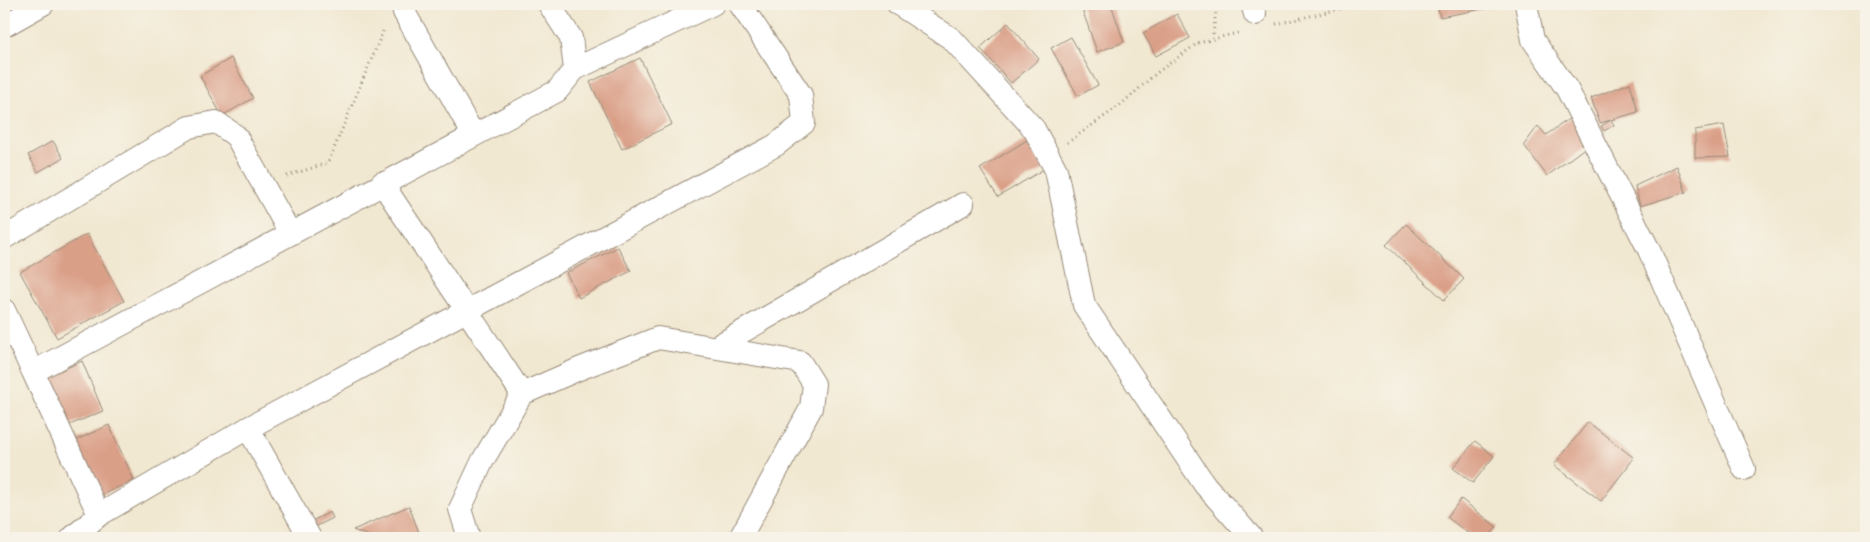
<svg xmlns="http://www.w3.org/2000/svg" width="1870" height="542" font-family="'Libre Bodoni',serif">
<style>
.building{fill:#da9f87}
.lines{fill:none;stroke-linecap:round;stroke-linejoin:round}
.minor-casing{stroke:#968978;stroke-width:24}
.path{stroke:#968978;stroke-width:3;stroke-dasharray:1 4;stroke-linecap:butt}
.minor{stroke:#fff;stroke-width:22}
</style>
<rect width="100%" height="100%" fill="#f7f3e8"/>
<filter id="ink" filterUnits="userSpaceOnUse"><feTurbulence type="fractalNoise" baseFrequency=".02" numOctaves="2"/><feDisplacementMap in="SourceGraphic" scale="10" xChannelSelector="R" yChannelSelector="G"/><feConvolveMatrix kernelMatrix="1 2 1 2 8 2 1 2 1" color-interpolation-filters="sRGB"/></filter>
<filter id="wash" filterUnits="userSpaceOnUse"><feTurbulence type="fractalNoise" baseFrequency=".0096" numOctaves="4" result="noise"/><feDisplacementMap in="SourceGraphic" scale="20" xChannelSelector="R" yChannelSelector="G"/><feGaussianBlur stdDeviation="1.12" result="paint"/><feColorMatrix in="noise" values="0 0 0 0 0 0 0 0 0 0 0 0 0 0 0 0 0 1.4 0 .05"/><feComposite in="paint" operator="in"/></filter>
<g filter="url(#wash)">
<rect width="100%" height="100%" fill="#f1e8d1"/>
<g id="blocks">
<!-- building -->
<path class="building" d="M1087,4h24l13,38 -27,10 -16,-46z
M1437,4h55l1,3 -53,10z
M1177,14l13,24 -34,18 -13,-23z
M1008,23l31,36 -28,24 -31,-35z
M1071,37l27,48 -20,11 -27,-48z
M231,58l22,40 -31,18 -22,-40z
M640,58l32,66 -50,25 -32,-67z
M1630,83l8,29 -27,8 3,5 -10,6 -3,-5 10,-6 -11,3 -9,-25z
M1576,114l14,30 -43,32 -23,-31 14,-19 8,9z
M1724,125l6,32 -35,1v-28z
M1027,140l17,29 -46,28 -18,-28z
M53,141l10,17 -25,14 -10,-17z
M1677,166l9,26 -46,14 -5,-20z
M1406,224l58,55 -20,21 -58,-55z
M87,234l37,67 -67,37 -37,-66z
M618,247l13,24 -52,27 -13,-25z
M82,361l21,50 -36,15 -21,-49z
M1588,422l46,36 -33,43 -47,-36z
M109,425l25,55 -37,17 -25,-55z
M1475,441l19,15 -21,27 -20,-15z
M1461,499l36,28 -9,11h-14l-27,-21z
M409,506l12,32h-47l-21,-8z
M4,510l5,9 -5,3z
M330,512l3,6 -18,9 -3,-6z"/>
</g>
</g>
<g filter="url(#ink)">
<use href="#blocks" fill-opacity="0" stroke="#968978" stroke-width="1"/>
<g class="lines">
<defs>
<path id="minor" d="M403,4l1,8 69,122
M898,4l54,35 82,90 22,41 28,135 121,180 47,53
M1252,4l3,10
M1526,4l7,36 34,49 82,161 95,219
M4,26l39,-22
M575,69l138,-65
M382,183l140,211
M4,238l185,-111 27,-5 20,14 54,97
M4,310l29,62
M716,347l247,-143
M248,428l528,-283 28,-22 -3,-28 -61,-91
M72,538l27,-23
M310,538l-62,-110 -149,87 -66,-143 524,-281 18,-22 -4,-31 -22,-34
M469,538l-9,-29 23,-49 39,-66 57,-25 79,-31 142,24 14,22 -3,24 -71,130"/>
</defs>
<!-- minor casing -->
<use href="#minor" class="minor-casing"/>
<!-- path -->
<path class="path" d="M1276,24l85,-20
M1213,34l4,-30
M1067,143l52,-37 40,-35 39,-28 43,-11
M287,176l41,-13 56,-134"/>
<!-- minor -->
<use href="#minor" class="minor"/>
</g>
</g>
<!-- margin -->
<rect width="1870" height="542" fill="none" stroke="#f7f3e8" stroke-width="20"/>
</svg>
